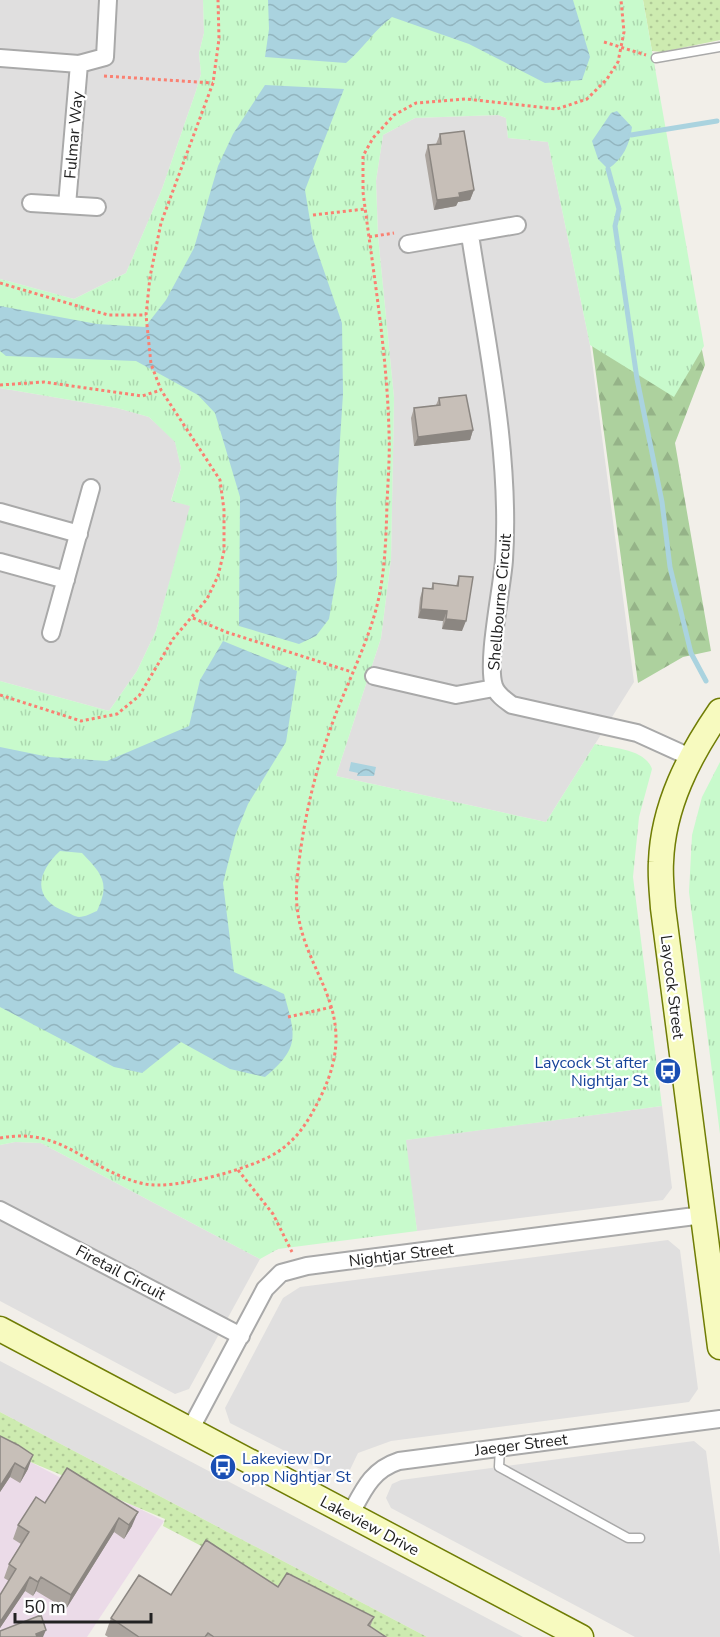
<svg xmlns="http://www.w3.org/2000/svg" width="720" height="1637" font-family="'Nunito Sans',sans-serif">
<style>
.residential{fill:#e0dfdf}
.industrial{fill:#ebdbe8}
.grass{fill:url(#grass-dots)}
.forest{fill:url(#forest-firs)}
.park{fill:url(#park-tufts)}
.water{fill:url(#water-waves);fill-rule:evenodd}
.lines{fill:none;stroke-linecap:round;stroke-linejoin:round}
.stream{stroke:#aad3df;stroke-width:5}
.lane-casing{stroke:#a9a9a9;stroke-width:11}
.street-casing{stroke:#a9a9a9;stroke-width:20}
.secondary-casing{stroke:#707d05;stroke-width:27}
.path{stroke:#fa8072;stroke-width:3;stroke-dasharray:3 3;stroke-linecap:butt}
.lane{stroke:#fff;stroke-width:8}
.street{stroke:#fff;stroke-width:16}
.secondary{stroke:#f7fabf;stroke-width:24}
.wall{fill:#aba49e}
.shaded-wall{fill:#8b8681}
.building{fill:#c7bfb8;stroke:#8b8681;stroke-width:1.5}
.labels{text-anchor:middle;stroke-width:4.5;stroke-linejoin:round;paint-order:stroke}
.street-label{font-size:16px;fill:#222;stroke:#fff}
.transit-label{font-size:16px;fill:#164399;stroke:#fff;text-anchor:end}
</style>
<defs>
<pattern id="grass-dots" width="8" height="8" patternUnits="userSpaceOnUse" patternTransform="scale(1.5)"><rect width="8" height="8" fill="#cdebb0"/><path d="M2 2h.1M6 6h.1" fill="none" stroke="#b0c997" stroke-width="1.8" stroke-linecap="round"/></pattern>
<pattern id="forest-firs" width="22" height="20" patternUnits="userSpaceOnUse" patternTransform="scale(1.5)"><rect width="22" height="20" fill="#add19e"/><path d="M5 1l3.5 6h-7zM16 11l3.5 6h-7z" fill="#95b388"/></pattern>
<pattern id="park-tufts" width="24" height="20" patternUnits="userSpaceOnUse" patternTransform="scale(1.5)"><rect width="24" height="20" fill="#c8facc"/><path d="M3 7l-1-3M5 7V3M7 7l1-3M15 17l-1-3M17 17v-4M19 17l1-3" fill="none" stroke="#acd6af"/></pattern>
<pattern id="water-waves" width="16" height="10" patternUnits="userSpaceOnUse" patternTransform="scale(1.5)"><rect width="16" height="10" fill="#aad3df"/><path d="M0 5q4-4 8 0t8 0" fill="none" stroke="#92b5bf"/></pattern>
</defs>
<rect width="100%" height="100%" fill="#f2efe9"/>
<!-- residential -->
<path class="residential" d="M0,0h203l1,33 -5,20 2,21 -5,17 -34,98 -36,84 -52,26 -74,-20z
M498,115l8,3 2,20 40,4 42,203 44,337 -88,140 -210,-46 45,-138 10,-79 3,-161 -16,-162 -2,-55 7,-46 32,-17z
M0,388l117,20 32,9 26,24 6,27 -10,32 20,6 -35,125 -19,40 -28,40 -109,-30z
M662,1106l10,82 -9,12 -246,31 -12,-91z
M15,1142l26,1 219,116 -71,130 -14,5 -175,-93v-156z
M668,1240l12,10 18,139 -9,13 -298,39 -33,12 -11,23 -11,1 -106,-54 -5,-15 58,-110 17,-11z
M0,1361l523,276h-96l-427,-225z
M694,1441l12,10 14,104v82h-85l-244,-129 -5,-10 6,-14 9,-4z"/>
<!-- industrial -->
<path class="industrial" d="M0,1446l107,56 23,2 34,17 -77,116h-87z"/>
<!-- grass -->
<path class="grass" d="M643,0h77v40l-58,12 -10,-1z
M0,1412l427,225h-51l-213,-111 2,-7 -165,-70z"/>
<!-- forest -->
<path class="forest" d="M661,145l44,220 -30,78 36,208 -28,6 -45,26 -48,-353z"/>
<!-- park -->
<path class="park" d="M203,0h440l61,346 -30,51 -84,-52 -42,-203 -40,-4 -2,-20 -8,-3 -83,3 -32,17 -7,46 2,55 16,162 -3,161 -10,79 -45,138 210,46 49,-78c18,4 50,5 57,25l-13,48 -6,60 29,229 -256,34 11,91 -139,18 -18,10 -219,-116 -26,-1 -15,3v-464l109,30 28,-40 19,-40 34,-125 -19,-5 10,-33 -6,-26 -26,-25 -32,-9 -117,-20v-109l74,20 52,-26 36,-84 34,-98 5,-17 -2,-21 5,-20z
M720,762v372l-31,-242 3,-57 10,-38z"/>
<!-- water -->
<path class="water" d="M268,0h305l17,57 -8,23 -37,3 -76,-39 -77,-27c-18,13 -29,32 -46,46l-81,-6 4,-28z
M265,85l79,4 -39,101 8,49 29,84 1,71 -7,108 1,72 -8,45 -13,17 -17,8 -60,-18 1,-129 -25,-84 -17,-18 -62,-34 -130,-5 -6,-5v-45l97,18 48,3 21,-27 28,-52 24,-82 15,-32z
M617,111l15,16c-2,17 -9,32 -24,42l-10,-10 -6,-18 19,-28z
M223,641l74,30 -11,71 -38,62 -13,32 -12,47 11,89 50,22c12,42 16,54 -19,83l-35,-8 -49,-27 -39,31 -28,-6 -114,-60v-260l49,10 58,4 82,-35 11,-46zM60,851l22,2c21,22 28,30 15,58 -5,2 -12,6 -18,6 -4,0 -9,-4 -13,-5 -34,-13 -30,-39 -6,-61z
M351,762l25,5 -2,9h-17l1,-3 -9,-2z"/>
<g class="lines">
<!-- stream -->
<path class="stream" d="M631,135l86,-14
M608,169l11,40 -4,17 22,153 25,123 8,65 21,86 15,28"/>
<defs>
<path id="lane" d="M656,58l64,-11
M500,1447l-1,20 129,71h12"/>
<path id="street" d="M0,58l79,6 -12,141
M79,64l26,-7 3,-57
M31,203l66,4
M470,235c16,106 41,217 34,325 -2,29 -18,102 -10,126 3,9 11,14 18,19l125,28 53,24
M408,244l109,-19
M0,512l79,22
M0,562l66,18
M51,633l40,-145
M374,676l82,19 38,-7
M0,1210l241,126
M190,1430l75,-141 16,-16 26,-7 396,-51
M350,1515c13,-24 21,-45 49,-54l321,-42"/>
<path id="secondary" d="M720,711c-31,45 -57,95 -59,151 -1,15 1,31 2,46l57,439
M0,1329l581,308"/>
</defs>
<!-- lane casing -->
<use href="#lane" class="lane-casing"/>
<!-- street casing -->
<use href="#street" class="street-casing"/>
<!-- secondary casing -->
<use href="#secondary" class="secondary-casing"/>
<!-- path -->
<path class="path" d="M604,42l42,13
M104,76l109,7
M313,215l52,-6
M369,237l25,-4
M0,283l108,32h38
M0,385l44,-3 98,14 19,-6
M193,618l33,14 126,40
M0,695l81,26 36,-7 22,-18 34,-57 34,-40 11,-23 6,-25v-41l-4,-30 -59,-90 -10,-26 -5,-49 4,-38 11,-54 52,-140 6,-44 -1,-39
M288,1017l44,-10
M0,1138c65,-12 88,34 145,46 29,6 106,-15 131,-31 22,-14 33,-33 44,-55 49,-98 -31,-127 -23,-217 5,-56 18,-112 38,-165 13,-34 30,-68 40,-103 10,-35 11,-73 12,-110 1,-23 3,-47 2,-71 -2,-80 -16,-161 -26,-240v-36l10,-18 21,-23 22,-12 50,-4 91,10 30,-10 20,-20 11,-17 6,-30 -3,-32
M238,1170l35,44 19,38"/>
<!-- lane -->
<use href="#lane" class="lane"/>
<!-- street -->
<use href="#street" class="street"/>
<!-- secondary -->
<use href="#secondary" class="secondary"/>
</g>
<!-- wall -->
<path class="wall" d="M440,134l34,56 -4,10 -12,2 -2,4 -22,4 -9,-55 3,-10 8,-1z
M439,398l34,32 -3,10 -56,6 -3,-28 3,-10 22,-3z
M459,576l3,55 -20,-2 1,-8 -25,-3 2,-20 3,-10 8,1 2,-6 23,3z
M0,1436l28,33 -8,14 -10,-6 -10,15z
M67,1468l65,58 -8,13 -10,-7 -48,77 -30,-18 -3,5 -8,-5 -25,37v-33l9,-14 -5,-3 5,-14 12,-20 -8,-5 5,-14 27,-22z
M278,1587l96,30 -4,10 16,10h-278l-3,-2 6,-17 60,-23z"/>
<!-- shaded-wall -->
<path class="shaded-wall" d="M474,190l-4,10 -12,2 -2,4 -22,4 3,-10 22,-7z
M473,430l-3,10 -56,6 4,-9z
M421,609l26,2 -4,10 -25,-3z
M446,619l20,2 -4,10 -20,-2z
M33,1455l-5,14 -8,14 5,-14z
M15,1463l-5,14 -10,15v-6z
M138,1512l-6,14 -8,13 5,-14z
M119,1518l-5,14 -48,77 5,-14z
M30,1577l-5,14 -25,37v-6z
M41,1577l-5,14 -3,5 5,-14z
M46,1630l-3,7h-8l1,-3z"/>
<!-- building -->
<path class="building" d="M464,131l10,59 -15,3 1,4 -23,3 -9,-55 13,-1 -1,-10z
M466,395l7,35 -55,7 -4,-29 26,-3 -1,-7z
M459,576l14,1 -7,44 -20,-2 1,-8 -26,-2 2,-21 10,1v-6l25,3z
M0,1436l18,9 15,10 -8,14 -10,-6 -15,23z
M67,1468l71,44 -9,13 -10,-7 -48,77 -30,-18 -3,5 -8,-5 -30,45v-27l16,-26 -7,-5 20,-32 -11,-7 18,-28 9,6z
M206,1540l72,47 9,-14 87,44 -6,8 18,12h-172l-6,-4 -3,4h-66l-28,-19 28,-43 32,20z
M41,1615l5,15 -10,4 1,3h-37v-6z"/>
<!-- icons -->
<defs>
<symbol id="bus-disc" viewBox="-11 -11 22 22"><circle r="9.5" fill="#1a4fb4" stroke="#fff"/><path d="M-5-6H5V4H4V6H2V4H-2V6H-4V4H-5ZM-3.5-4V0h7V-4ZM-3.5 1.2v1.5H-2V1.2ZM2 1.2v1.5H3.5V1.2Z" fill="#fff"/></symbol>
</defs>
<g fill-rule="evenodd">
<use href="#bus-disc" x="653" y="1056" width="30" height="30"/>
<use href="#bus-disc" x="208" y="1452" width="30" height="30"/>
</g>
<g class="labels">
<!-- street labels -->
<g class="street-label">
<text transform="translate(73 135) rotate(-85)" y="6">Fulmar Way</text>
<text transform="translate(499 602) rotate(-85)" y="6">Shellbourne Circuit</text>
<text transform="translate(673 987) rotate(83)" y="6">Laycock Street</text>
<text transform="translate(401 1254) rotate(-7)" y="6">Nightjar Street</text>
<text transform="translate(121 1272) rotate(28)" y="6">Firetail Circuit</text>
<text transform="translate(521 1444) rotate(-7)" y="6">Jaeger Street</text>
<text transform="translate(370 1525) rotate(28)" y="6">Lakeview Drive</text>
</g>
<!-- transit labels -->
<g class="transit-label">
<text x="648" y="1068">Laycock St after<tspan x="648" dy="18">Nightjar St</tspan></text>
<text x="242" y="1464" text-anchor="start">Lakeview Dr<tspan x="242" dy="18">opp Nightjar St</tspan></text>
</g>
</g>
<!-- scale -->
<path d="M15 1613v9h136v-9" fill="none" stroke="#222222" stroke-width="3"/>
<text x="24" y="1613" font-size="18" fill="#222222" stroke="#ffffff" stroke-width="4.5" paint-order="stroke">50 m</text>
</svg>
